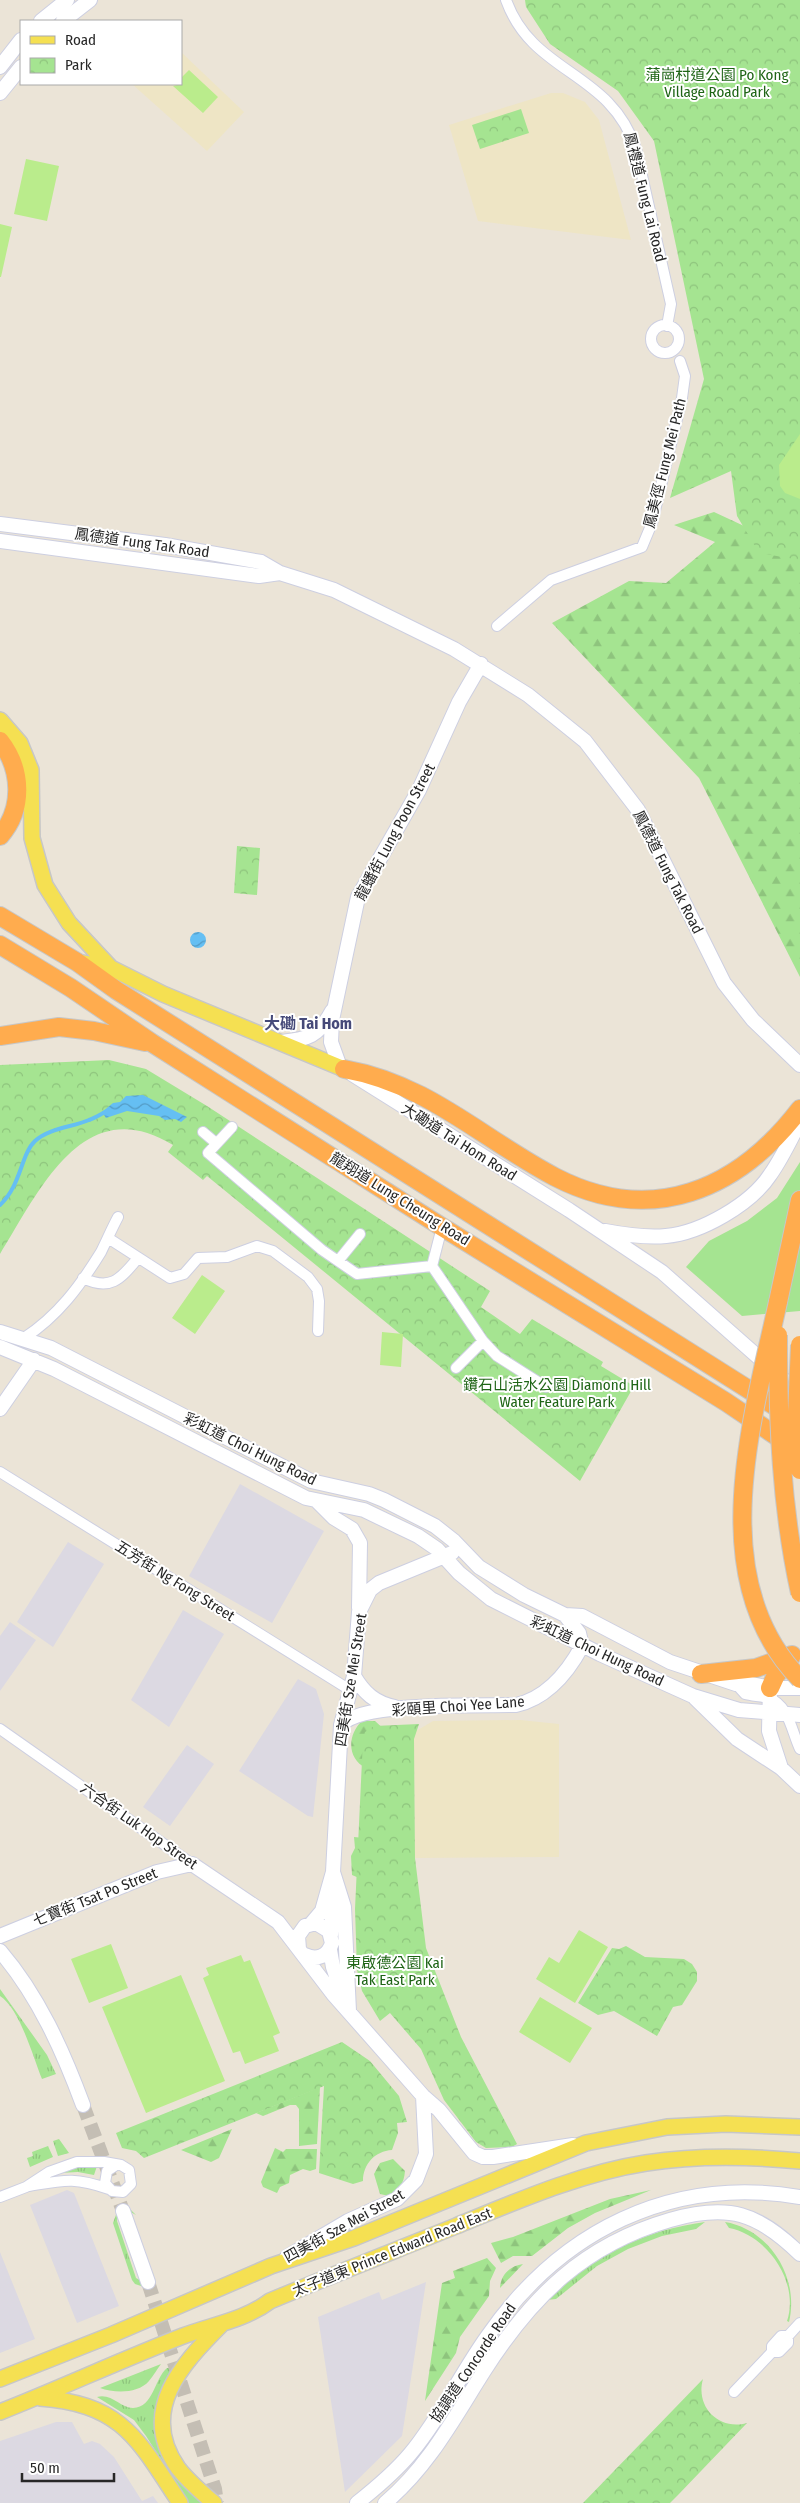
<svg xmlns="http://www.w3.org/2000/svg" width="800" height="2503" font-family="'Fira Sans Condensed','Noto Sans TC',sans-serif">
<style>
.industrial{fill:#dcd9e2}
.education{fill:#eee5c5}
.grass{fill:url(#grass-tufts)}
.forest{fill:url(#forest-firs)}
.park{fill:url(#park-crowns)}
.garden{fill:#a5e491}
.pitch{fill:#baec8c}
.water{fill:url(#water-waves)}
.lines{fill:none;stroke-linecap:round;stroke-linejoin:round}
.stream{stroke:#65bff3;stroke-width:4}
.secondary-tunnel{stroke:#c4beb4;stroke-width:14;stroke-dasharray:14 7;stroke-linecap:butt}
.street-casing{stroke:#cdcfe1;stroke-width:12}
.secondary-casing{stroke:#cdcfe1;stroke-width:16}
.primary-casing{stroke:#c7c7c7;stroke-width:18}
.highway-casing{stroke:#c7c7c7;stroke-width:20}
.street{stroke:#fff;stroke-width:10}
.secondary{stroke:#fff;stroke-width:14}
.primary{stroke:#f5e052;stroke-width:15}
.highway{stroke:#ffac4e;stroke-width:18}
.highway-bridge-casing{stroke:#c7c7c7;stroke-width:20;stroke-linecap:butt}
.highway-bridge{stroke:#ffac4e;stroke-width:18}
.labels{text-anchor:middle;stroke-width:4;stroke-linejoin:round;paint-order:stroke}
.park-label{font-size:15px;fill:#1f6516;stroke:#fff}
.street-label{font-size:15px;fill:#272727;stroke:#fff}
.neighbourhood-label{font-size:16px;font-weight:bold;fill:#464a79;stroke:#fff}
</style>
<defs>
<pattern id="grass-tufts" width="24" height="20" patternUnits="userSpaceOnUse" patternTransform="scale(1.25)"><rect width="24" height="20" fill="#a5e491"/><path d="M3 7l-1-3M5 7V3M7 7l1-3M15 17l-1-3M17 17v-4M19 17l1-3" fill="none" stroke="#8ec47d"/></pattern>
<pattern id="forest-firs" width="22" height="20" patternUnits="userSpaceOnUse" patternTransform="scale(1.25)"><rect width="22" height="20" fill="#a5e491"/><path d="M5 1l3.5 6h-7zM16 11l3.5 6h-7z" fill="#8ec47d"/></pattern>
<pattern id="park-crowns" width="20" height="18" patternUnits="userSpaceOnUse" patternTransform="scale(1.25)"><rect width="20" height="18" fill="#a5e491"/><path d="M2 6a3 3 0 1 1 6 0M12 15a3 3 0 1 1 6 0" fill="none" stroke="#8ec47d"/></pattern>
<pattern id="water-waves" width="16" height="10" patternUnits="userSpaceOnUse" patternTransform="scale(1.25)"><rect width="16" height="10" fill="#65bff3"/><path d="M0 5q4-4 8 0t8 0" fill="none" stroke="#539bc5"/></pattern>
</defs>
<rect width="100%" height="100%" fill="#ebe4d7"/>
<!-- industrial -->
<path class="industrial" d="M240,1484l84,47 -52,92 -83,-47z
M68,1542l36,22 -51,83 -36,-25z
M183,1610l41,24 -55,93 -38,-27z
M10,1622l26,18 -36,51v-55z
M298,1679l18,10 8,25 -11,103 -5,-1 -69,-45z
M187,1745l27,19 -44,62 -27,-19z
M67,2190l7,3 45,113 -42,17 -47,-118z
M0,2252l35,87 -35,14z
M426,2282l-24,154 -57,56 -27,-175 61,-25 3,8z
M56,2422h16l12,22 8,-3 8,3 14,13 28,44 11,-5 5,7h-158v-62z"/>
<!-- education -->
<path class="education" d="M181,52l63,60 -37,39 -75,-67h49z
M551,93h12l22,9 14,18 32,120 -153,-19 -29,-96z
M520,1720l39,4v133l-144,1 -1,-119 2,-8 17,-10z"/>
<!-- grass -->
<path class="grass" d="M0,1989l47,66 9,19 -14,5c-9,-22 -22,-70 -42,-83z
M59,2139l10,14 -11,3 -5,-15z
M48,2146l5,11 -23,10 -3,-9 6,-2 -1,-4z
M97,2166l-3,9 -16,-3 -19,1 12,-6z
M129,2208l7,7 -9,-5 -9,5 -1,6 19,57 7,4 10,-4 1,-7 -2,11 -8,5 -9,-3 -3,-4 -19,-57 4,-11z
M705,2222l-9,7 -34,7 -34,13 -31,17 -41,33 -9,1c48,-44 93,-69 158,-78z
M725,2222c43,7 75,54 64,100l-2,-1c13,-39 -20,-86 -58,-93z
M161,2364c-4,5 -7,11 -12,17 -11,13 -35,12 -49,7z
M167,2368h3v3l-8,17 -6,29 51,86h-18l-43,-67 -12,-16 -37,-23c15,-4 23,11 36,11 21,-1 21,-29 34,-40z"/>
<!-- forest -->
<path class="forest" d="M714,512l86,40v425l-101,-199 -147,-155 77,-42 37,2 49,-41 -41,-17z
M362,1721h13l11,10 -20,37c-19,-9 -19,-33 -4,-47z
M354,1837l10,1 -5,40 -7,-3 -1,-19 4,-8z
M320,2087l-3,57 -18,2v-37l-3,-4h-6l-27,11 -7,-3z
M232,2129l-13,29 -8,4 -30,-12z
M275,2148l8,4 3,-3h31l-1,20 -6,2 -7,-2 -13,6 -1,8 -9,4 -3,6 -14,-6 -2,-5z
M393,2159l12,12c-1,13 -6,19 -16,25l-9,-2 -6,-20 6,-11z
M651,2190l-56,23 -27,15 -36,28h-19l-12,7 -10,-20 22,-6 97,-38z
M487,2258l9,10 -6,13 -1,15 -29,41 -4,16 -31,48 17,-118 13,-5 -2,-7z
M523,2264l-23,24c1,-14 10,-22 23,-24z"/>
<!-- park -->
<path class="park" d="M525,0h275v560l-41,-7 -22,-37 -6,-45 -61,27 34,-119 -50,-238 -36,-50 -68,-47 -24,-37z
M521,109l8,24 -49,16 -8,-24z
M237,846l23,2 -3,47 -23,-2z
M109,1060l37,9 61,37 283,185 -9,16 39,27 12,-15 71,43 -2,4 33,20 -54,95 -373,-305 -4,4 -35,-28 5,-7c-90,-55 -134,47 -173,109v-189z
M419,1724l-5,15 1,119 11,90 35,89 56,107 -5,3 -26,1 -10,-6 -32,-42 -23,-51 -31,-36 -10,8 -18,-30 -5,-21 -2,-61 8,-170 2,-7 9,-6z
M626,1946l19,11 39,2 8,5 5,8v9l-15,24 -9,2 -16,29 -43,-25 -16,4 -20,-12 34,-55 7,1z
M342,2042l28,19 29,35 8,26 -10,1 1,10 -6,17c-17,1 -29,14 -29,31l-10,3 -34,-11 5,-87 -180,72 -8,-7 -14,-3 -6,-15z
M703,2379c-8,28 16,52 44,44l-69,72 -8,8h-87z"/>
<!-- garden -->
<path class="garden" d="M800,1162v149l-58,5 -56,-49 23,-26 38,-20 30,-23z"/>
<!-- pitch -->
<path class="pitch" d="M189,70l29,27 -15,16 -30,-27 8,-2v-6z
M26,159l33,7 -12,55 -33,-7z
M0,224l12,3 -11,50h-1z
M800,434v65l-15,-6 -5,-7 -1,-21z
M202,1275l23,16 -30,43 -23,-16z
M382,1332l21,2 -2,33 -21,-2z
M579,1930l29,17 -33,56 -39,-24 13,-22 10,6z
M111,1944l17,44 -39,15 -18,-44z
M241,1955l3,7 6,-2 30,73 -7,3 6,15 -34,13 -5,-13 -7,2 -30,-75 6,-3 -3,-7z
M181,1975l44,106 -79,32 -44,-106z
M540,1997l52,31 -22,35 -51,-31z"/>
<!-- water -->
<path class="water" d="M190 940a8 8 0 1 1 16 0a8 8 0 1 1-16 0Z
M143,1095l44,22 -6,5 -6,-3 -10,1 -6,-4 -32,-5 -21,7 -4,-6 11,-9 7,-1 6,-6z"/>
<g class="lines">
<!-- stream -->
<path class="stream" d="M0,1205c21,-19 21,-51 35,-64 14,-13 38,-14 54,-21 6,-2 12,-6 18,-9"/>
<!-- secondary-tunnel -->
<path class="secondary-tunnel" d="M83,2105l40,106
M148,2282l67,207 2,14"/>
<defs>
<path id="street" d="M506,0c27,75 104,70 130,149l35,155 -4,22
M651 339a14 14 0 1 1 28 0a14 14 0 1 1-28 0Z
M497,626l54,-46 91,-33 10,-24 30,-125 3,-22 -5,-15
M232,1127l-24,26 114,97 35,24 75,-8 51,75 14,15 49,31
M203,1132l13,11
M108,1238l62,40 14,-4 14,-16 29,-1 30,-11 16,5 35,26 9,12 2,12 -1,30
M338,1261l22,-27
M432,1266l10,-39
M83,1278c27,13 37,2 55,-20
M24,1338c34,-22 56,-52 77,-86 6,-12 11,-24 17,-35
M456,1368l27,-27
M0,1472l350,218
M736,1684l9,10c7,2 16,2 23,4 21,6 24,35 32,51
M0,1729l192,135
M29,2186c36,-6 45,-9 80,3
M0,2197l26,-10 23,-15 28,-10h27l17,3 8,5 2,14 -8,8 -11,-1 -7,-8 2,-12 9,-6
M772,2352v-6l9,-10h7l12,-13
M734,2392l38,-40h7l9,-9v-7"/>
<path id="secondary" d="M41,21l26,-21
M63,21l27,-21
M0,67l21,-27
M0,93l21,-26
M0,524l165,21 96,17 19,11 54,17 120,59 74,46 57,46 53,69 86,173 29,37 47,45
M0,541l259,35 21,-3
M281,1042c27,-3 37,-5 51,-31
M340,1067l-9,-25 1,-22 26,-123 61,-107 40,-88 22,-38
M352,1074l217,136 93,62 138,122
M605,1231c21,4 41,7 61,5 35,-3 85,-32 104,-61 12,-17 21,-36 30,-54
M0,1332l51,16 260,133 58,13 15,6 51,26 19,15 25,26 45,28 41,20 17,1 88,46 66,22 11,-1 23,5h30
M0,1347l54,22 252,129 58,12 54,26 19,13 22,24 32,26 109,55 93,42 46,14 61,5
M0,1409l34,-49
M317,1501l17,17 18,11 8,14 -1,65
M565,1615l14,18 3,13
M354,1676c10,17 21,27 41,31
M770,1688l-1,43 12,37
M695,1698l42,41 44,29 19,18
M341,1725c21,-24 141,-19 175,-20 31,-7 52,-33 66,-59
M333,1872l11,35 5,104
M311,1924l11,-13 11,-39 8,-147 13,-49 5,-64 11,-22 9,-7 73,-30
M331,1935l2,-45
M0,1936l157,-64 35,-8 86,58 55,72 90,102 16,14 35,43 9,4h10l80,-12
M299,1949l-1,-13 7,-10 11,-3 13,8 3,12c-4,13 -15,18 -27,12
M330,1950l3,17 11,32
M0,1951c38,44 63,100 83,154
M123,2211l25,71
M287,2257l61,-36 49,-22 19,-19 10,-26 -3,-58
M357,2503c19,-15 37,-30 53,-49 30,-36 50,-79 77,-117 73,-106 184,-162 313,-140
M385,2503c44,-37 69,-85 99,-132 48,-75 100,-126 186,-151 59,-17 88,-7 130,34"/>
<path id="primary" d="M0,720l20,23 11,27 1,68 13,47 24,38 42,45
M77,962l34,6 52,26 181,75
M0,2379l111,-44 160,-69 83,-28 232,-95 81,-16 59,-3 74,3
M40,2398c83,6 98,42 140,105
M0,2412c61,-24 121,-52 183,-76 29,-11 62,-16 87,-35 62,-26 124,-50 186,-75 61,-25 125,-53 190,-63 51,-8 102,-7 154,-2
M214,2503c-13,-11 -26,-22 -36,-35 -40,-57 4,-104 43,-143"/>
<path id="highway" d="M0,741c22,28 24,68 0,95
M0,916l77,46 39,28 673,425
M0,945l71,43 81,55 290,184 284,175 74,50
M0,1036l59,-9 35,4 51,11
M344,1069c85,15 138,70 211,108 97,50 183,13 245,-68
M778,1302l22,-102
M701,1674l55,-6 36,-13
M770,1688l6,-13 15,-18"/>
</defs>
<!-- street casing -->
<use href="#street" class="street-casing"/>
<!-- secondary casing -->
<use href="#secondary" class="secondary-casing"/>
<!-- primary casing -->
<use href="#primary" class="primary-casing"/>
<!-- highway casing -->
<use href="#highway" class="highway-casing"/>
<!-- street -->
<use href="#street" class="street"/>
<!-- secondary -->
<use href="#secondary" class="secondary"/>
<!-- primary -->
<use href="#primary" class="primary"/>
<!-- highway -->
<use href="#highway" class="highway"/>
<defs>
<path id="highway-bridge" d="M778,1302c-26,119 -75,278 22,377
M778,1335c0,88 3,172 22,258
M800,1345l-3,70 3,55"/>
</defs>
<!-- highway-bridge casing -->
<use href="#highway-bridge" class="highway-bridge-casing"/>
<!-- highway-bridge -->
<use href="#highway-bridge" class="highway-bridge"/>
</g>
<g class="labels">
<!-- park labels -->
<g class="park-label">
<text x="717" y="80">蒲崗村道公園 Po Kong<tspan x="717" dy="17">Village Road Park</tspan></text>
<text x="557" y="1390">鑽石山活水公園 Diamond Hill<tspan x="557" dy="17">Water Feature Park</tspan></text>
<text x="395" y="1968">東啟德公園 Kai<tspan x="395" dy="17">Tak East Park</tspan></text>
</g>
<!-- street labels -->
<g class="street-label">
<text transform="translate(645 197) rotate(76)" y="5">鳳禮道 Fung Lai Road</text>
<text transform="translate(665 463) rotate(-76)" y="5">鳳美徑 Fung Mei Path</text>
<text transform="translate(142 543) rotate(8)" y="5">鳳德道 Fung Tak Road</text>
<text transform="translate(395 832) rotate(-62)" y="5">龍蟠街 Lung Poon Street</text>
<text transform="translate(668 872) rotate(63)" y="5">鳳德道 Fung Tak Road</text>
<text transform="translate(459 1142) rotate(32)" y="5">大磡道 Tai Hom Road</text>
<text transform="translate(400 1199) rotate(32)" y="5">龍翔道 Lung Cheung Road</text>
<text transform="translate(250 1449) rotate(26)" y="5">彩虹道 Choi Hung Road</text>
<text transform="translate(175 1581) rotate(32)" y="5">五芳街 Ng Fong Street</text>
<text transform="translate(597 1651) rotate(25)" y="5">彩虹道 Choi Hung Road</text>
<text transform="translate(351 1680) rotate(-81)" y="5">四美街 Sze Mei Street</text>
<text transform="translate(458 1706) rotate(-4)" y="5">彩頤里 Choi Yee Lane</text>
<text transform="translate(139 1826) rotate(35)" y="5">六合街 Luk Hop Street</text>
<text transform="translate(95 1897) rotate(-22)" y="5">七寶街 Tsat Po Street</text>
<text transform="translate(344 2226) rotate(-29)" y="5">四美街 Sze Mei Street</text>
<text transform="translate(392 2252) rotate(-22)" y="5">太子道東 Prince Edward Road East</text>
<text transform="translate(473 2363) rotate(-56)" y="5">協調道 Concorde Road</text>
</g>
<!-- neighbourhood labels -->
<g class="neighbourhood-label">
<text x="308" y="1029">大磡 Tai Hom</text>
</g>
</g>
<!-- legend -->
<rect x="20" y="20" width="162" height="65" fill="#ffffff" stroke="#a9a9a9"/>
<rect x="30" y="36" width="25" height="8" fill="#f5e052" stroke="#a9a9a9"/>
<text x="65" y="45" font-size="15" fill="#272727">Road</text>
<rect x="30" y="58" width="25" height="15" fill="url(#park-crowns)" stroke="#a9a9a9"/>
<text x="65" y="70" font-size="15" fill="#272727">Park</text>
<!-- scale -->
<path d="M22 2473v8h92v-8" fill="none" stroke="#272727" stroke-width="2.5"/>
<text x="30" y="2473" font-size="15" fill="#272727" stroke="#ffffff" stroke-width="4" paint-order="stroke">50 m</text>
</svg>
